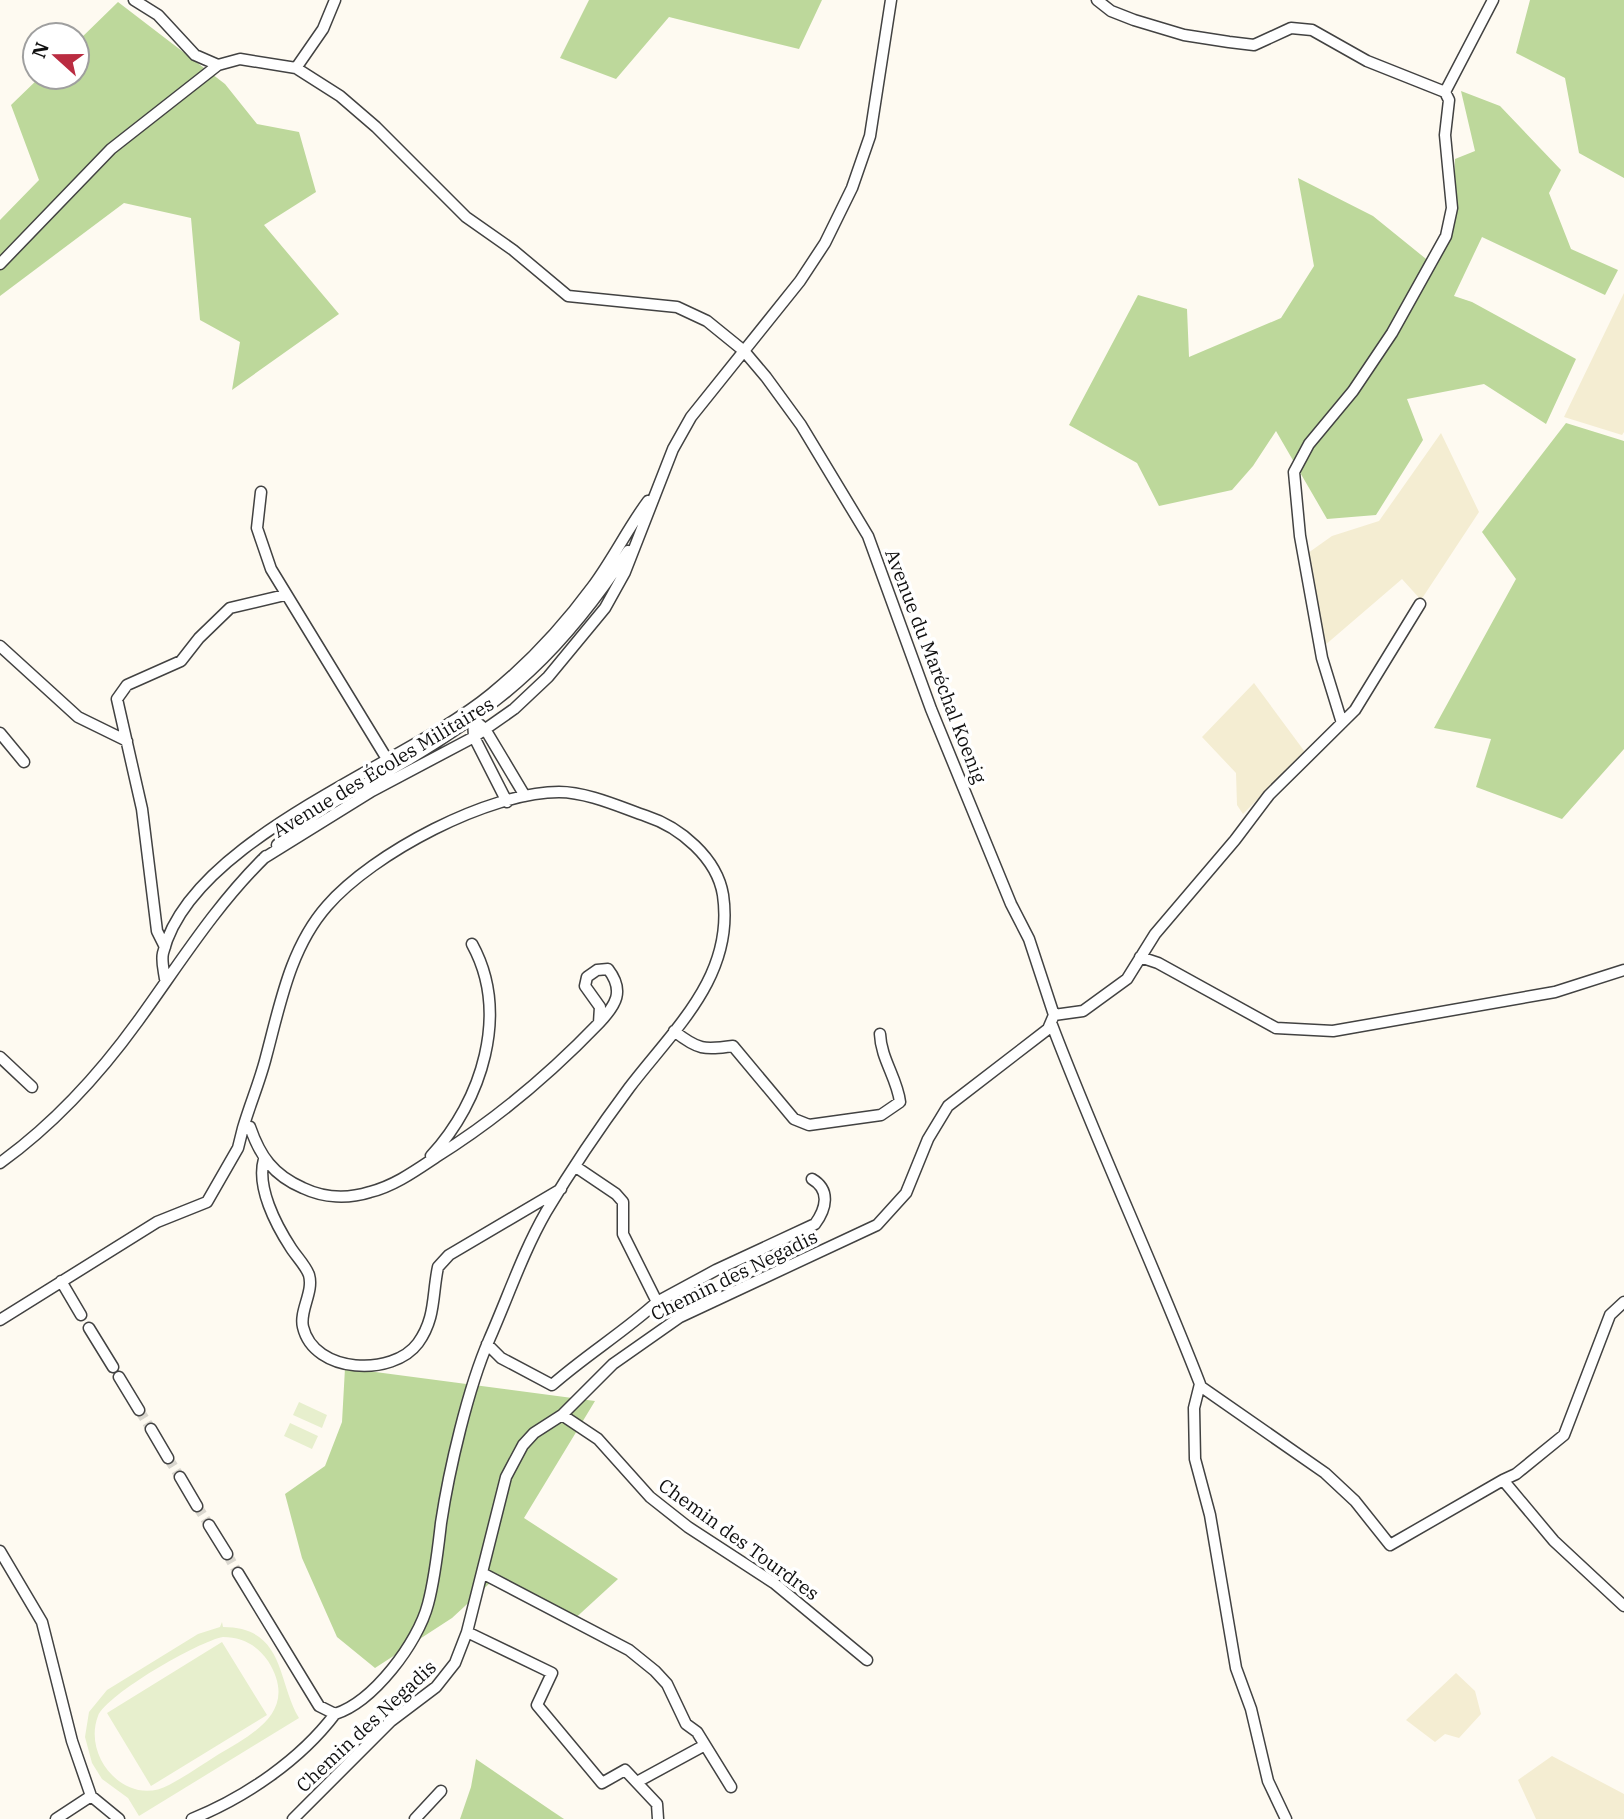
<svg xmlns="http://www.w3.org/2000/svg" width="1624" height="1819" font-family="'IBM Plex Serif',serif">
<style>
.farmland{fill:#f4edd2}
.forest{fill:#bdd89b}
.pitch{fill:#e7efcd;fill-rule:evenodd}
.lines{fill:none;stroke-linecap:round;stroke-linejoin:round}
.minor-tunnel{stroke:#dad7cf;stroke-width:10;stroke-dasharray:10 5;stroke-linecap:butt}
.minor-casing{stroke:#424242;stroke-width:13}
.minor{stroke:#fff;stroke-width:10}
.labels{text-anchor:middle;stroke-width:7;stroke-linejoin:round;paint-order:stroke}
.street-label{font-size:19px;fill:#0f0f0f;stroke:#fff}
</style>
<rect width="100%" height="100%" fill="#fefaf1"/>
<!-- farmland -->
<path class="farmland" d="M1624,293v139l-2,3 -58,-18z
M1441,433l38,79 -58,88 -19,-21 -78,67 -16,-93 24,-17 47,-15z
M1254,683l51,69 -62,62 -6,-9 -1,-32 -34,-36z
M1456,1673l19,18 6,23 -22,24 -14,-4 -10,8 -29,-22z
M1552,1756l72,38v25h-88l-18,-39z"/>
<!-- forest -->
<path class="forest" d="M589,0h233l-23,49 -130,-32 -53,62 -56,-21z
M1530,0h94v178l-45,-25 -14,-75 -49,-25z
M118,2l107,82 32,40 42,8 17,60 -52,33 75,89 -107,76 8,-48 -40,-22 -9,-102 -67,-15 -124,93v-76l39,-40 -28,-75 29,-28h37v-35z
M1461,91l39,15 61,64 -12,23 22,56 47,21 -13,25 -123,-58 -28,59 18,6 104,57 -30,65 -62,-40 -77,15 16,41 -47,75 -49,4 -51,-88 -23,35 -21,24 -73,16 -22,-43 -68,-38 69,-130 49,14 2,48 92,-39 33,-52 -16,-88 75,38 63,51 16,-36 3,-72 20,-8z
M1566,423l58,18v308l-62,70 -86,-32 15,-48 -57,-11 82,-149 -34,-47z
M345,1368l250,33 -71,117 94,61 -48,44 -79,-41 -39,36 -77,50 -38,-31 -35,-79 -17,-64 40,-28 17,-44z
M476,1759l76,52 12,8h-104l11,-32z"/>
<!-- pitch -->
<path class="pitch" d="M299,1402l28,13 -5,13 -29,-13z
M290,1423l28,13 -6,13 -28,-13z
M222,1622l1,5c62,0 54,54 76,91l-160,98 -11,-18 -26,-19 -10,-16 -7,-26 4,-25 18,-22 91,-56 22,-7zM223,1637c19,0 34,8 45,24 31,49 -13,72 -49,93 -16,10 -33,22 -50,31 -42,23 -87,-27 -71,-69 9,-22 101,-75 125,-79z
M222,1642l45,73 -116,71 -44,-73z"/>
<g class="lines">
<!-- minor-tunnel -->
<path class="minor-tunnel" d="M139,1410l12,19
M168,1458l12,19
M197,1506l12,19
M227,1554l11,19"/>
<defs>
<path id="minor" d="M134,0l24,15 37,40 23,10
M1097,0l14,11 23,9 50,15 45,7 25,3 37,-17 21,2 55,31 78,31 4,8 -4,35 7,73 -6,28 -54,97 -39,58 -44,53 -15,28 6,64 22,122 20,65
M1445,92l48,-92
M0,264l111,-115 107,-84 22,-6 56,9 27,-39 12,-29
M261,492l-4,36 14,41 116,190
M0,646l78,71 49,24
M473,719l12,10 40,67
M473,719l1,18 33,65
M0,733l24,29
M277,845c37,-36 85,-58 129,-84 100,-59 158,-112 222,-210
M264,858l108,-67 102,-54 40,-28 34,-32 57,-69 20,-36 48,-123 18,-32 109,-136 25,-38 27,-55 18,-52 21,-136
M165,947l-8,-16 -15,-122 -25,-110 10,-14 54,-24 18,-23 31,-30 55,-13
M1140,957l18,6 118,65 57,3 222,-39 69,-22
M165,979c-1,-8 -4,-18 -2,-26 28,-115 242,-188 328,-259 37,-30 74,-70 102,-108 20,-27 35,-58 55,-85
M1054,1015l29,-4 44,-32 28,-45 80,-94 34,-45 86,-85 65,-106
M1052,1025c46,121 101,238 148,359l-6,24 1,51 15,56 26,153 15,41 17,72 18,38
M674,1031c24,19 30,19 59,15l61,73 15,6 72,-10 19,-13c-3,-24 -19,-43 -20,-68
M0,1057l32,30
M431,1156c51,-55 79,-143 41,-212
M264,1159c-8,28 12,66 27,89 5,8 15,18 18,27 5,17 -10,36 -6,52 11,47 90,50 115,16 18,-25 14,-48 20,-76l11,-12 112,-66
M0,1163c54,-39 99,-88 138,-142 42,-58 77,-115 128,-165
M576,1167l40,27 7,8v32l34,68 59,-32 99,-46c11,-15 16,-34 -3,-45
M61,1281l20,34
M1624,1302l-14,13 -46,120 -48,39 -13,6 51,61 70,65
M0,1320l157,-98 50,-20 31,-54 5,-20 7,-1c10,29 23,48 53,61 21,10 45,11 67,4 24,-6 45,-21 66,-35 61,-38 113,-82 163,-134 17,-18 26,-32 9,-54l-11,1 -10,7 -2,9 15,21 -1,16
M89,1328l24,39
M487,1344l14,14 51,27c34,-30 72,-53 105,-83
M119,1377l20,33
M1200,1386l125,87 30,28 35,44 113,-65
M562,1415l36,24 52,58 38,30 86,56 93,77
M151,1429l17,29
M180,1477l17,29
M209,1525l18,29
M0,1551l42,71 30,119 19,55
M238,1573l81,133 16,8c38,-12 83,-71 93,-110 7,-26 10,-55 13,-81 8,-53 27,-135 48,-183 19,-43 34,-88 57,-128 25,-42 54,-85 83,-124 45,-59 106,-112 94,-193 -6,-37 -43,-68 -77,-79 -26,-9 -59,-24 -87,-24 -70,0 -186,61 -232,114 -37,42 -47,99 -61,151 -6,24 -16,47 -23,71
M482,1573l147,77 26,21 12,13 19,40 11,8 34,55
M467,1632l85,41 -15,32 65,78 23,-13 32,34 1,15
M637,1782l68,-37
M56,1819l35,-23 28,23
M192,1819c54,-22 108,-59 143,-105
M293,1819l98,-98 45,-34 19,-24 12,-31 39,-155 17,-32 11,-12 28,-18 51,-51 67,-47 197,-92 29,-32 22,-54 20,-33 100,-77 6,-14 -25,-76 -18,-35 -80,-195 -63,-173 -67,-111 -35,-48 -22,-26 -37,-30 -30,-14 -109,-11 -55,-46 -47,-33 -90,-90 -36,-31 -44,-28
M415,1819l26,-28"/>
</defs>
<!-- minor casing -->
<use href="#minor" class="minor-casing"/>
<!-- minor -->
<use href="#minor" class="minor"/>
</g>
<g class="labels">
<!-- street labels -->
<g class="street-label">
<text transform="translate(936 666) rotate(69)" y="7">Avenue du Maréchal Koenig</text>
<text transform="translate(383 767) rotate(-31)" y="7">Avenue des Écoles Militaires</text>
<text transform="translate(734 1275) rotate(-26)" y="7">Chemin des Negadis</text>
<text transform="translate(739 1539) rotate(36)" y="7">Chemin des Tourdres</text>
<text transform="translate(366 1726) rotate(-43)" y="7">Chemin des Negadis</text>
</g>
</g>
<!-- north arrow -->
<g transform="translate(56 56) rotate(291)"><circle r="33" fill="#ffffff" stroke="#9f9f9f" stroke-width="2"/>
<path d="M0-5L12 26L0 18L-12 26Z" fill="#ba2c41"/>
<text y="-10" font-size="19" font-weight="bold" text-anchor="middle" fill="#0f0f0f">N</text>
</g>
</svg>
